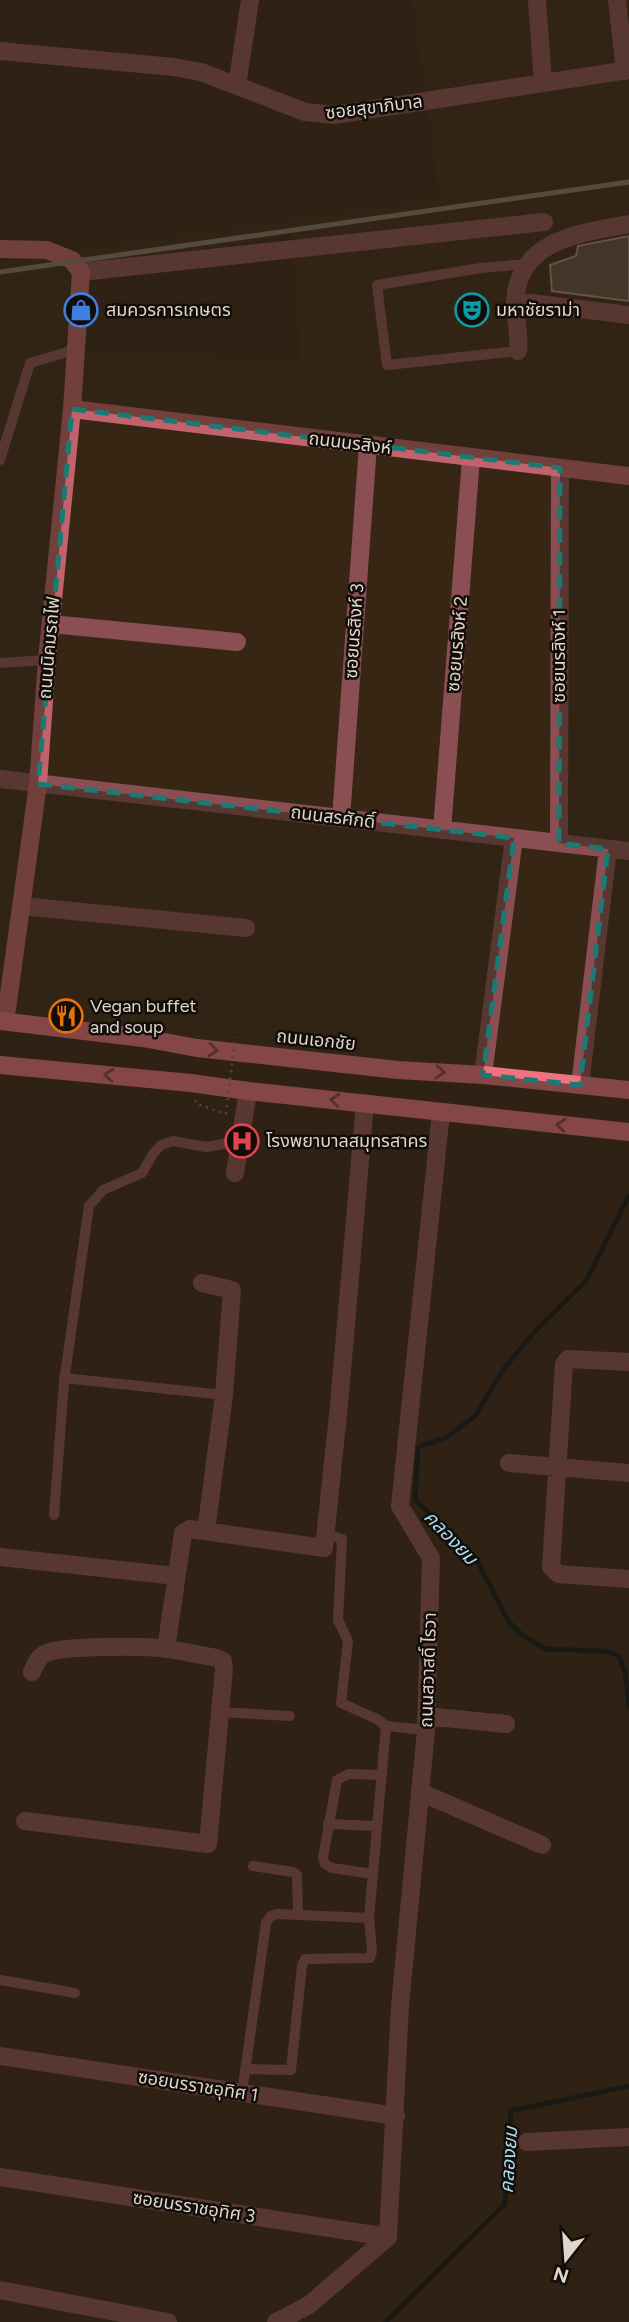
<svg xmlns="http://www.w3.org/2000/svg" width="629" height="2322" font-family="Figtree,'Noto Sans Thai',sans-serif">
<style>
.built{fill:#372614}
.lines{fill:none;stroke-linecap:round;stroke-linejoin:round}
.stream{stroke:#020f15;stroke-width:5}
.building{fill:#5b4d3f;stroke:#9f8f80;stroke-width:2}
.path{stroke:#7d7268;stroke-width:2.5;stroke-dasharray:2 5;stroke-linecap:butt}
.lane{stroke:#8a4e53;stroke-width:10}
.street{stroke:#8a4e53;stroke-width:18}
.secondary{stroke:#c2626c;stroke-width:18}
.primary{stroke:#ee7280;stroke-width:18}
.rail{stroke:#857a70;stroke-width:5}
.path-bridge{stroke:#7d7268;stroke-width:2.5;stroke-dasharray:2 5;stroke-linecap:butt}
.oneway{stroke:#804044}
.marked{fill:none;stroke:#197b73;stroke-width:5;stroke-dasharray:14 9;stroke-linejoin:round}
.labels{text-anchor:middle;stroke-width:5;stroke-linejoin:round;paint-order:stroke}
.street-label{font-size:18px;fill:#dfd6ce;stroke:#120d08}
.poi-label{font-size:18px;fill:#dfd6ce;stroke:#120d08;text-anchor:start}
.water-label{font-size:19px;font-style:italic;fill:#abddf3;stroke:#120d08}
</style>
<rect width="100%" height="100%" fill="#2f2216"/>
<!-- built -->
<path class="built" d="M412,0h217v1090l-629,-69v-738l81,-11 -4,77 224,13 -9,-128 -180,31 -112,15v-18l440,-62z"/>
<g class="lines">
<!-- stream -->
<path class="stream" d="M629,1196l-43,85 -48,47 -32,38 -31,50 -28,21 -29,10 -3,53 60,57 34,65 14,14 23,13 59,2 14,5 6,16 4,34
M386,2322l119,-118 6,-93 118,-25"/>
</g>
<!-- building -->
<path class="building" d="M629,236v65l-77,-10 -2,-26 26,-9 2,-10z"/>
<g class="lines">
<!-- path -->
<path class="path" d="M195,1100l2,4 29,10"/>
<!-- lane -->
<path class="lane" d="M518,351l-131,14 -10,-80 104,-17 45,-4
M0,460l30,-97 47,-14
M0,663l47,-3
M64,1378l160,17
M54,1515l10,-133 25,-176 14,-16 39,-17 11,-19 8,-9 12,-4 33,6 33,-6
M326,1534l16,5 -4,81 10,21 -7,62 36,16 9,7
M220,1712l70,4
M328,1824l49,2
M253,1866l40,6 4,3 1,40
M373,1874l-41,-6 -7,-4 -2,-7 14,-77 12,-6 33,1
M0,1980l75,13
M245,2069l46,1 11,-104 3,-7 65,-1 2,-7 -3,-33
M242,2093l24,-170 5,-7 6,-2 92,4 17,-192 40,4"/>
<!-- street -->
<path class="street" d="M537,0l6,83
M617,0l8,71
M0,51l174,16 27,5 104,40 29,3 295,-45
M237,86l13,-86
M81,272l463,-50
M515,301l114,14
M518,351c2,-16 -3,-33 -3,-49 3,-63 66,-69 114,-78
M51,624l186,18
M0,779l629,72
M341,818l27,-373
M442,830l29,-372
M559,843l1,-375
M21,906l225,22
M483,1075l31,-237
M580,1085l28,-236
M235,1173l13,-82
M202,1283l30,7 -8,105 -18,136
M629,1362l-61,-3 -4,5 -13,203 7,7 71,5
M509,1463l120,10
M0,1557l176,19
M166,1649l17,-116 7,-4 134,19 15,-143 26,-302
M426,1716l80,8
M420,1792l122,53
M25,1821l183,23 16,-175 -1,-8 -6,-3c-16,-3 -32,-6 -48,-9 -21,-3 -109,-4 -125,5 -7,4 -9,12 -12,18
M0,2056l396,60
M527,2142l102,-5
M0,2177l388,60
M388,2237l12,-231 26,-276 5,-172 -31,-52 41,-394
M0,2290l168,32
M276,2322l33,-17 79,-68"/>
<!-- secondary -->
<path class="secondary" d="M0,249l47,1 25,10 9,12 -9,137 -25,251 -9,124 -31,225 -6,12
M72,409l557,67"/>
<!-- primary -->
<path class="primary" d="M0,1021l143,17 54,10 201,22 85,5 146,15
M0,1065l191,18 57,8 381,41"/>
<!-- rail -->
<path class="rail" d="M0,272l629,-90"/>
<!-- path-bridge -->
<path class="path-bridge" d="M226,1114l9,-77"/>
</g>
<!-- one-way arrows -->
<defs><path id="oneway-chevron" d="M-2-3.5L2.5 0L-2 3.5" fill="none" stroke-width="1.6" stroke-linecap="round" stroke-linejoin="round" transform="scale(1.75)"/></defs>
<g class="oneway">
<use href="#oneway-chevron" transform="translate(213 1050) rotate(6)"/>
<use href="#oneway-chevron" transform="translate(440 1072) rotate(4)"/>
<use href="#oneway-chevron" transform="translate(109 1075) rotate(-175)"/>
<use href="#oneway-chevron" transform="translate(335 1100) rotate(-174)"/>
<use href="#oneway-chevron" transform="translate(561 1125) rotate(-174)"/>
</g>
<!-- marked area -->
<path d="M0 0H629V2322H0ZM72,409l488,59 -1,375 49,6 -28,236 -97,-10 31,-237 -476,-54z" fill="#2f2216" fill-opacity=".55" fill-rule="evenodd"/>
<path class="marked" d="M72,409l488,59 -1,375 49,6 -28,236 -97,-10 31,-237 -476,-54z"/>
<!-- icons -->
<defs>
<symbol id="shop-ring" viewBox="-11 -11 22 22"><circle r="9.5" fill="#120d08" stroke="#3f7fe0" stroke-width="1.5"/><path d="M-5-2.5h2.3a2.7 3.5 0 0 1 5.4 0H5L5.5 6h-11ZM-1.5-2.5h3a1.5 2.3 0 0 0-3 0Z" fill="#3f7fe0"/></symbol>
<symbol id="theatre-ring" viewBox="-11 -11 22 22"><circle r="9.5" fill="#120d08" stroke="#0f9aa8" stroke-width="1.5"/><path d="M-5-5.5Q0-4 5-5.5V0Q5 5 0 6Q-5 5-5 0ZM-3.3-2.5H-1v1.5H-3.3ZM1-2.5H3.3v1.5H1ZM-2.8 1Q0 5.5 2.8 1Z" fill="#0f9aa8"/></symbol>
<symbol id="restaurant-ring" viewBox="-11 -11 22 22"><circle r="9.5" fill="#120d08" stroke="#e8710a" stroke-width="1.5"/><path d="M-5-6h1v4h1v-4h1v4h1v-4h1v5L-1.5 .5V6h-2V.5L-5-1ZM5-6V6H3V1.5H1.5Q1.5-4 5-6Z" fill="#e8710a"/></symbol>
<symbol id="hospital-ring" viewBox="-11 -11 22 22"><circle r="9.5" fill="#120d08" stroke="#e0444e" stroke-width="1.5"/><path d="M-5-5h3v3.5h4V-5h3V5h-3V1.5h-4V5h-3Z" fill="#e0444e"/></symbol>
</defs>
<g fill-rule="evenodd">
<use href="#shop-ring" x="62" y="291" width="38" height="38"/>
<use href="#theatre-ring" x="453" y="291" width="38" height="38"/>
<use href="#restaurant-ring" x="47" y="997" width="38" height="38"/>
<use href="#hospital-ring" x="223" y="1122" width="38" height="38"/>
</g>
<g class="labels">
<!-- street labels -->
<g class="street-label">
<text transform="translate(374 107) rotate(-7)" y="6">ซอยสุขาภิบาล</text>
<text transform="translate(350 443) rotate(7)" y="6">ถนนนรสิงห์</text>
<text transform="translate(354 631) rotate(-86)" y="6">ซอยนรสิงห์ 3</text>
<text transform="translate(457 644) rotate(-85)" y="6">ซอยนรสิงห์ 2</text>
<text transform="translate(49 648) rotate(-85)" y="6">ถนนนิคมรถไฟ</text>
<text transform="translate(559 656) rotate(-90)" y="6">ซอยนรสิงห์ 1</text>
<text transform="translate(333 817) rotate(7)" y="6">ถนนสรศักดิ์</text>
<text transform="translate(316 1040) rotate(6)" y="6">ถนนเอกชัย</text>
<text transform="translate(428 1670) rotate(-88)" y="6">ถนนสวาสดิ์ ไรวา</text>
<text transform="translate(198 2086) rotate(9)" y="6">ซอยนรราชอุทิศ 1</text>
<text transform="translate(194 2207) rotate(9)" y="6">ซอยนรราชอุทิศ 3</text>
</g>
<!-- poi labels -->
<g class="poi-label">
<text x="106" y="316">สมควรการเกษตร</text>
<text x="496" y="316">มหาชัยราม่า</text>
<text x="90" y="1012">Vegan buffet<tspan x="90" dy="21">and soup</tspan></text>
<text x="266" y="1147">โรงพยาบาลสมุทรสาคร</text>
</g>
<!-- water labels -->
<g class="water-label">
<text transform="translate(451 1537) rotate(46)" y="7">คลองยม</text>
<text transform="translate(508 2160) rotate(-86)" y="7">คลองยม</text>
</g>
</g>
<!-- north arrow -->
<g transform="translate(566 2259) rotate(197)" stroke="#120d08" stroke-width="5" paint-order="stroke">
<path d="M0-5L12 26L0 18L-12 26Z" fill="#dfd6ce"/>
<text y="-10" font-size="19" font-weight="bold" text-anchor="middle" fill="#dfd6ce">N</text>
</g>
</svg>
